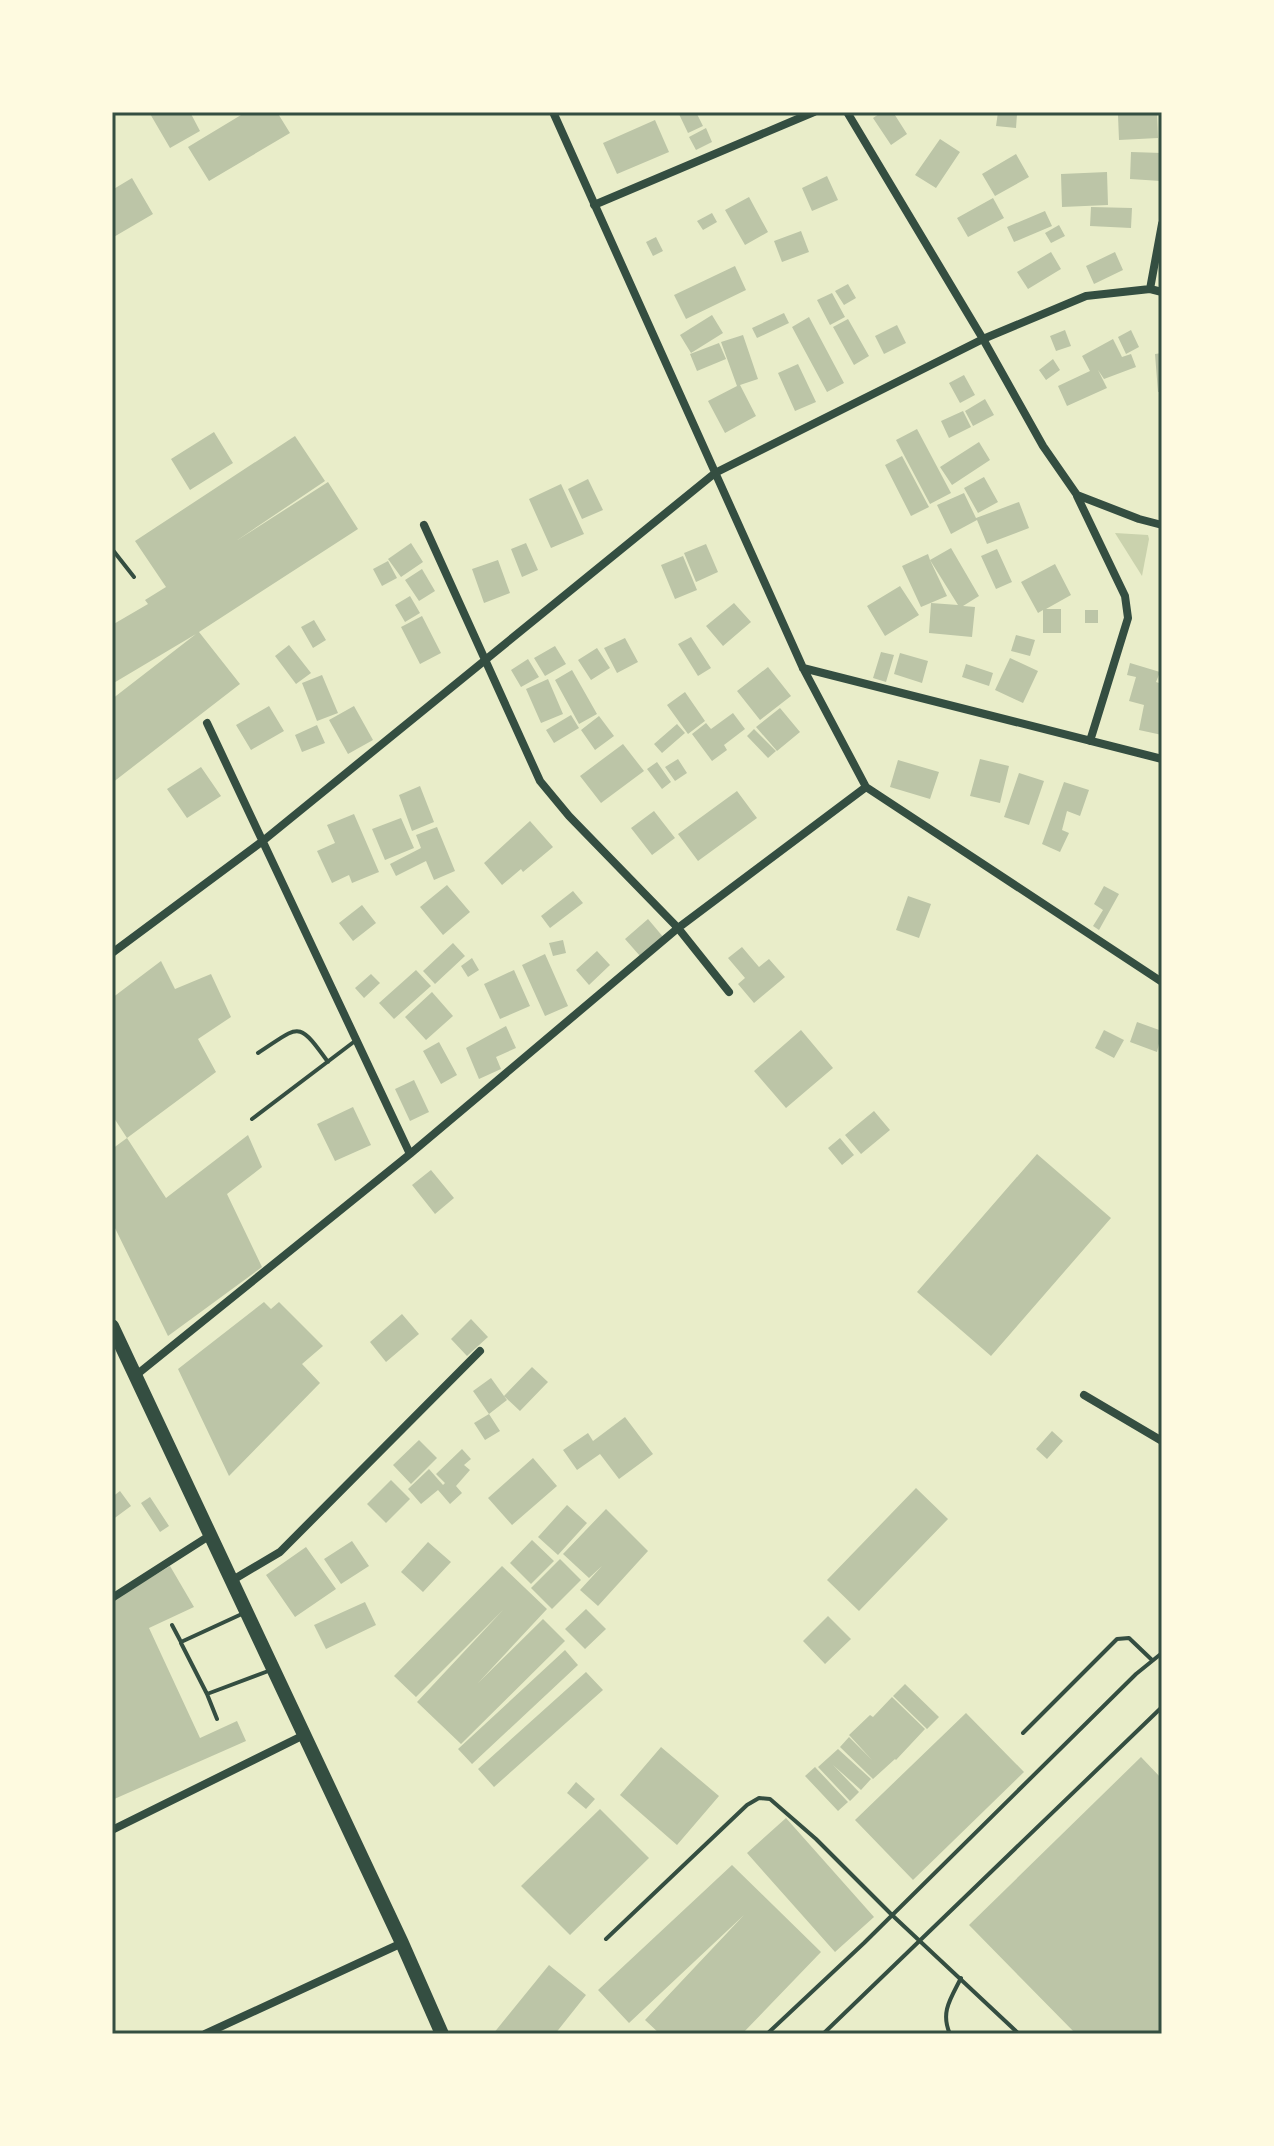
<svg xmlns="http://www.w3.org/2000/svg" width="1274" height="2146" font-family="Overpass,sans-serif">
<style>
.green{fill:#cad2ad}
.building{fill:#bcc5a7}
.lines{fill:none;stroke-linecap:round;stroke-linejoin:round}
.service{stroke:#344e41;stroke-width:4}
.minor{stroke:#344e41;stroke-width:8}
.primary{stroke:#344e41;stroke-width:14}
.neatline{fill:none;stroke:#344e41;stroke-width:3}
</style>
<rect width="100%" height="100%" fill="#e9edc9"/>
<!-- green -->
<path class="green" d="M1115,533l33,2 1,4 -7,37z"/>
<!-- building -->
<path class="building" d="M149,112h41l10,19 -30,17z
M246,112h31l13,21 -81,48 -21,-34z
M678,112h18l7,14 -15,7z
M882,112h11l14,22 -16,11 -18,-27z
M998,112l19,2 -1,14 -20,-2z
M1157,113l1,25 -39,2 -1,-25z
M655,120l14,32 -52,22 -14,-31z
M706,128l6,14 -16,8 -7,-13z
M940,139l20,13 -24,36 -21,-13z
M1131,152l31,1 -1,28 -31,-2z
M1016,154l13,23 -34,19 -13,-22z
M1107,172l1,33 -46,2 -1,-33z
M827,176l11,24 -26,11 -10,-23z
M132,178l21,36 -41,24v-48z
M749,197l19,35 -23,13 -20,-35z
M993,198l11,20 -36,19 -11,-19z
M1091,207l41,1 -1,20 -41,-2z
M1045,211l7,15 -38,16 -7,-15z
M712,213l5,9 -14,8 -6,-9z
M1059,225l6,11 -14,7 -6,-10z
M801,231l8,21 -27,10 -8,-21z
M656,237l7,14 -10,5 -7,-14z
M1051,252l10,17 -33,20 -11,-17z
M1115,252l8,18 -29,14 -8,-18z
M735,266l11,24 -60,29 -12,-24z
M848,284l8,14 -12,7 -9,-14z
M832,293l13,24 -15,8 -13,-25z
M784,313l5,10 -32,15 -5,-10z
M712,315l11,18 -32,20 -11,-18z
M809,317l35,66 -17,9 -35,-65z
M848,319l21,37 -15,9 -21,-38z
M897,325l9,18 -22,11 -9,-18z
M1065,330l6,16 -15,5 -6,-15z
M1131,330l8,17 -13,7 -8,-17z
M743,335l15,44 -18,6 16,31 -31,17 -17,-32 29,-15 -16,-44z
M1113,339l9,18 9,-3 5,13 -32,12 -6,-9 9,18 -40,18 -9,-20 32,-15 -8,-15z
M719,343l7,16 -29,12 -7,-17z
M1162,353v39h-4l-3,-38z
M1053,359l7,11 -14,10 -7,-10z
M798,364l18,38 -21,9 -17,-38z
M964,375l11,20 -15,8 -11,-20z
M985,399l9,16 -21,11 -8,-15z
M963,411l8,16 -22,11 -8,-17z
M917,429l34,64 -21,11 -34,-64z
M214,432l19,31 -43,27 -19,-31z
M295,436l30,45 -89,60 92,-59 30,47 -159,103 41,52 -128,99v-84l84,-65 -84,50v-59l36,-21 -3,-4 21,-13 -31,-46z
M979,442l11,18 -38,25 -12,-18z
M902,456l27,51 -18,9 -26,-51z
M984,477l14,25 -20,11 -14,-25z
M588,479l15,31 -21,9 -14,-30z
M561,484l23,50 -33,14 -22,-49z
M964,493l12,25 43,-16 10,26 -42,16 -10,-24 -26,14 -14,-29z
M411,543l12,19 -22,15 -13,-18z
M526,543l12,27 -16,7 -11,-28z
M706,544l12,28 -22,10 -12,-29z
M951,548l28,48 -16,10 12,1 -3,30 -43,-4 2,-30 27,2 -28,-45 17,36 -26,11 -19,-41 26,-12 2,6z
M997,549l15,33 -16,7 -15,-33z
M683,556l14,34 -22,9 -14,-34z
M498,560l12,33 -26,10 -12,-34z
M388,561l9,17 -15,8 -9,-17z
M1055,564l16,31 -25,14h15v24h-18v-23l-5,3 -17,-31z
M422,569l13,22 -16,10 -14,-21z
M900,586l19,29 -34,21 -18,-30z
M410,596l10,17 -15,9 -10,-17z
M734,603l17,19 -28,24 -17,-20z
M1085,610h13v13h-13z
M422,616l19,37 -21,11 -19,-37z
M314,620l12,20 -13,8 -12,-21z
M1016,635l19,5 -5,16 -19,-5z
M691,637l20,31 -13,8 -20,-32z
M625,638l13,24 -21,11 -13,-25z
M289,645l22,28 -15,11 -21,-28z
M555,646l11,18 -21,12 -11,-18z
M597,648l13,20 -19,12 -13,-20z
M881,652l13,3 -8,27 -13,-4z
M900,653l28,8 -6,22 -28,-9z
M1010,658l28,13 -15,32 -28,-13z
M528,659l11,18 -18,10 -10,-17z
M1130,663l30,9 -4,10 6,2v51l-23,-5 5,-25 -15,-4 7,-24 -9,-2z
M966,664l27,9 -4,13 -27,-9z
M768,667l23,29 -31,24 -23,-29z
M572,670l25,44 -18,10 -24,-44z
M322,675l16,38 -21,8 -15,-38z
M548,679l15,35 -22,9 -15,-34z
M685,692l20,29 -17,13 -21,-29z
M269,706l15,25 -33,19 -15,-25z
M354,706l19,34 -25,14 -19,-34z
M780,708l20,24 -23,19 -21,-24z
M733,713l12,16 -21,16 3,5 -15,11 -20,-27 14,-11 5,6z
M571,715l8,13 -25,15 -8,-13z
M599,716l15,20 -19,14 -14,-20z
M677,724l8,9 -23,20 -8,-9z
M317,725l8,18 -23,9 -7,-17z
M754,729l22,22 -8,7 -21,-22z
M623,744l21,27 -43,32 -21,-27z
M678,759l9,14 -12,8 -10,-14z
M980,759l29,7 -9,37 -30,-7z
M898,760l41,12 -9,27 -40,-12z
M657,762l14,20 -9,7 -15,-20z
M201,767l20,29 -34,22 -20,-29z
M1019,773l25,8 -15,44 -25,-8z
M1064,782l25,8 -9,26 -13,-5 -5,19 7,3 -9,19 -18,-8z
M420,786l14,36 -22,9 -13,-36z
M737,791l20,27 -59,43 -20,-27z
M654,811l21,27 -23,17 -21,-27z
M354,814l25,58 -27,11 -3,-8 -17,8 -15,-32 18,-8 -8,-18z
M401,818l13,30 -29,12 -13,-31z
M530,821l23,26 -30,25 -2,-3 -19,16 -18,-22z
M437,827l18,44 -21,9 -8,-19 -30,15 -6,-12 31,-16 -5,-13z
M447,885l23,27 -27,23 -23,-28z
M1104,886l15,8 -20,36 -6,-4 10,-16 -9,-6z
M573,891l10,12 -33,25 -9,-12z
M908,896l23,8 -12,34 -23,-8z
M362,905l14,18 -23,18 -14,-18z
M648,919l16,19 -24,18 -15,-17z
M563,940l3,13 -13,3 -4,-13z
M453,943l12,13 -30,28 -12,-13z
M742,947l17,20 10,-8 16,18 -31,26 -16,-19 7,-6 -17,-20z
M597,951l13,14 -21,20 -13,-15z
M545,954l23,52 -23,10 -23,-51z
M472,958l7,12 -11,7 -7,-11z
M161,961l14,28 36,-15 20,43 -33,22 18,33 -89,66 -15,-23v-117z
M416,970l15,16 -37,33 -15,-16z
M514,970l16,36 -30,13 -16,-35z
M371,974l9,9 -16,15 -9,-10z
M432,992l21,24 -27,24 -21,-23z
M1137,1022l25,9 -5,21 -27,-10z
M506,1026l10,22 -20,9 5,12 -22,10 -13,-31z
M801,1030l32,38 -47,40 -32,-37z
M1104,1030l20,10 -10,18 -19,-10z
M439,1042l18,33 -16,9 -18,-33z
M414,1080l15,32 -19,9 -15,-32z
M353,1107l18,38 -36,16 -18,-37z
M874,1111l16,19 -29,24 -16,-19z
M248,1135l14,32 -35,27 35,73 -94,69 -56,-114v-73l15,-11 39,60z
M840,1138l14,17 -12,10 -14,-17z
M1037,1154l74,64 -120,138 -74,-64z
M431,1170l23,28 -19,16 -23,-29z
M264,1302l7,7 8,-7 44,44 -21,18 18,19 -91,93 -51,-107z
M402,1314l17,20 -33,28 -16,-20z
M471,1319l17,18 -21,19 -16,-17z
M532,1367l16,15 -28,29 -16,-15 3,4 -18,14 -16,-23 18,-13 13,18z
M489,1414l11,17 -15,9 -11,-17z
M625,1417l28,37 -34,25 -19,-25 -23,16 -14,-20 25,-17 5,8z
M1052,1431l11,10 -16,18 -11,-10z
M419,1440l18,18 -26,26 -18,-19z
M462,1449l9,10 -7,6 6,5 -14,16 6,7 -12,11 -12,-14 -17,14 -13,-15 21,-20 14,16 2,-2 -9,-9z
M533,1458l24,28 -45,39 -24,-27z
M391,1480l19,19 -24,24 -19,-19z
M916,1488l32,31 -89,92 -32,-31z
M120,1491l11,15 -19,14v-23z
M150,1497l19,29 -9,6 -19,-29z
M567,1505l20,18 -29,32 -20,-18z
M606,1509l42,42 -50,55 -18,-16 22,-24 -13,12 -26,-24z
M532,1540l22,21 -23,23 -21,-21z
M352,1541l17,25 -28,18 -17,-25z
M428,1542l23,20 -28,30 -22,-20z
M306,1547l30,42 -41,28 -29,-42z
M560,1559l21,21 -29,29 -21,-21z
M170,1566l24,41 -45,21 51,110 37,-17 9,20 -134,59v-199z
M502,1566l45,43 -69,74 65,-64 22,22 -104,103 -44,-42 86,-92 -87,87 -22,-21z
M365,1602l11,23 -50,24 -12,-24z
M586,1609l20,20 -21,20 -20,-20z
M828,1616l23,23 -26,25 -22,-23z
M565,1650l13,15 -106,99 -14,-15z
M586,1672l17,18 -109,97 -16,-18z
M905,1684l34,33 -12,12 -34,-33z
M892,1697l33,32 -29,31 -1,-1 -22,20 -33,-32 9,-10 23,23 -23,-25 21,-20 3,2z
M966,1713l58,59 -111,108 -58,-60z
M661,1747l58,49 -42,49 -57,-50z
M838,1749l33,30 -10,11 -28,-25 26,27 -9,9 -32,-34z
M1141,1757l21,22v255h-86l-107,-109z
M815,1767l33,35 -10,9 -33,-35z
M576,1782l19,17 -9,10 -19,-16z
M600,1809l49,49 -79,77 -49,-49z
M786,1818l88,99 -39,35 -88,-99z
M732,1865l89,87 -79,82h-82l-15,-14 99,-105 -115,108 -31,-33z
M549,1965l37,30 -31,39h-62z"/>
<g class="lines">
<!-- service -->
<path class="service" d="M112,549l22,28
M258,1053c42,-27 39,-34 70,9
M252,1119l103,-78
M172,1625l9,17 63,-29
M181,1643l26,51
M217,1719l-10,-25 64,-24
M1023,1733l94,-94 12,-1 23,22
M606,1939l141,-134 12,-7 11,1 46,40 76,76 127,119
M767,2034l97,-91 272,-269 26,-21
M823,2034l339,-327
M950,2034c-10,-22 1,-36 11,-56"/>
<!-- minor -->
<path class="minor" d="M553,112l250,556 63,119 296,195
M847,112l136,227 60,107 34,49 62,24 23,6
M594,205l220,-93
M1150,289l12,-65
M1077,496l48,100 3,22 -38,123
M424,525l116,256 29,35 109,112 51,64
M803,668l359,91
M207,723l203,431
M112,953l152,-113 451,-367 268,-134 103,-43 64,-7 12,3
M135,1376l275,-222 268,-226 188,-141
M1084,1395l78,46
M231,1581l49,-29 200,-201
M112,1598l97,-62
M112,1830l192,-95
M205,2034l197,-91"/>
<!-- primary -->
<path class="primary" d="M112,1326l290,617 40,91"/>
</g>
<!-- border -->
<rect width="1274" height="2146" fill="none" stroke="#fefae0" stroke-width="228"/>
<rect x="114" y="114" width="1046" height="1918" class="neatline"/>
</svg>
